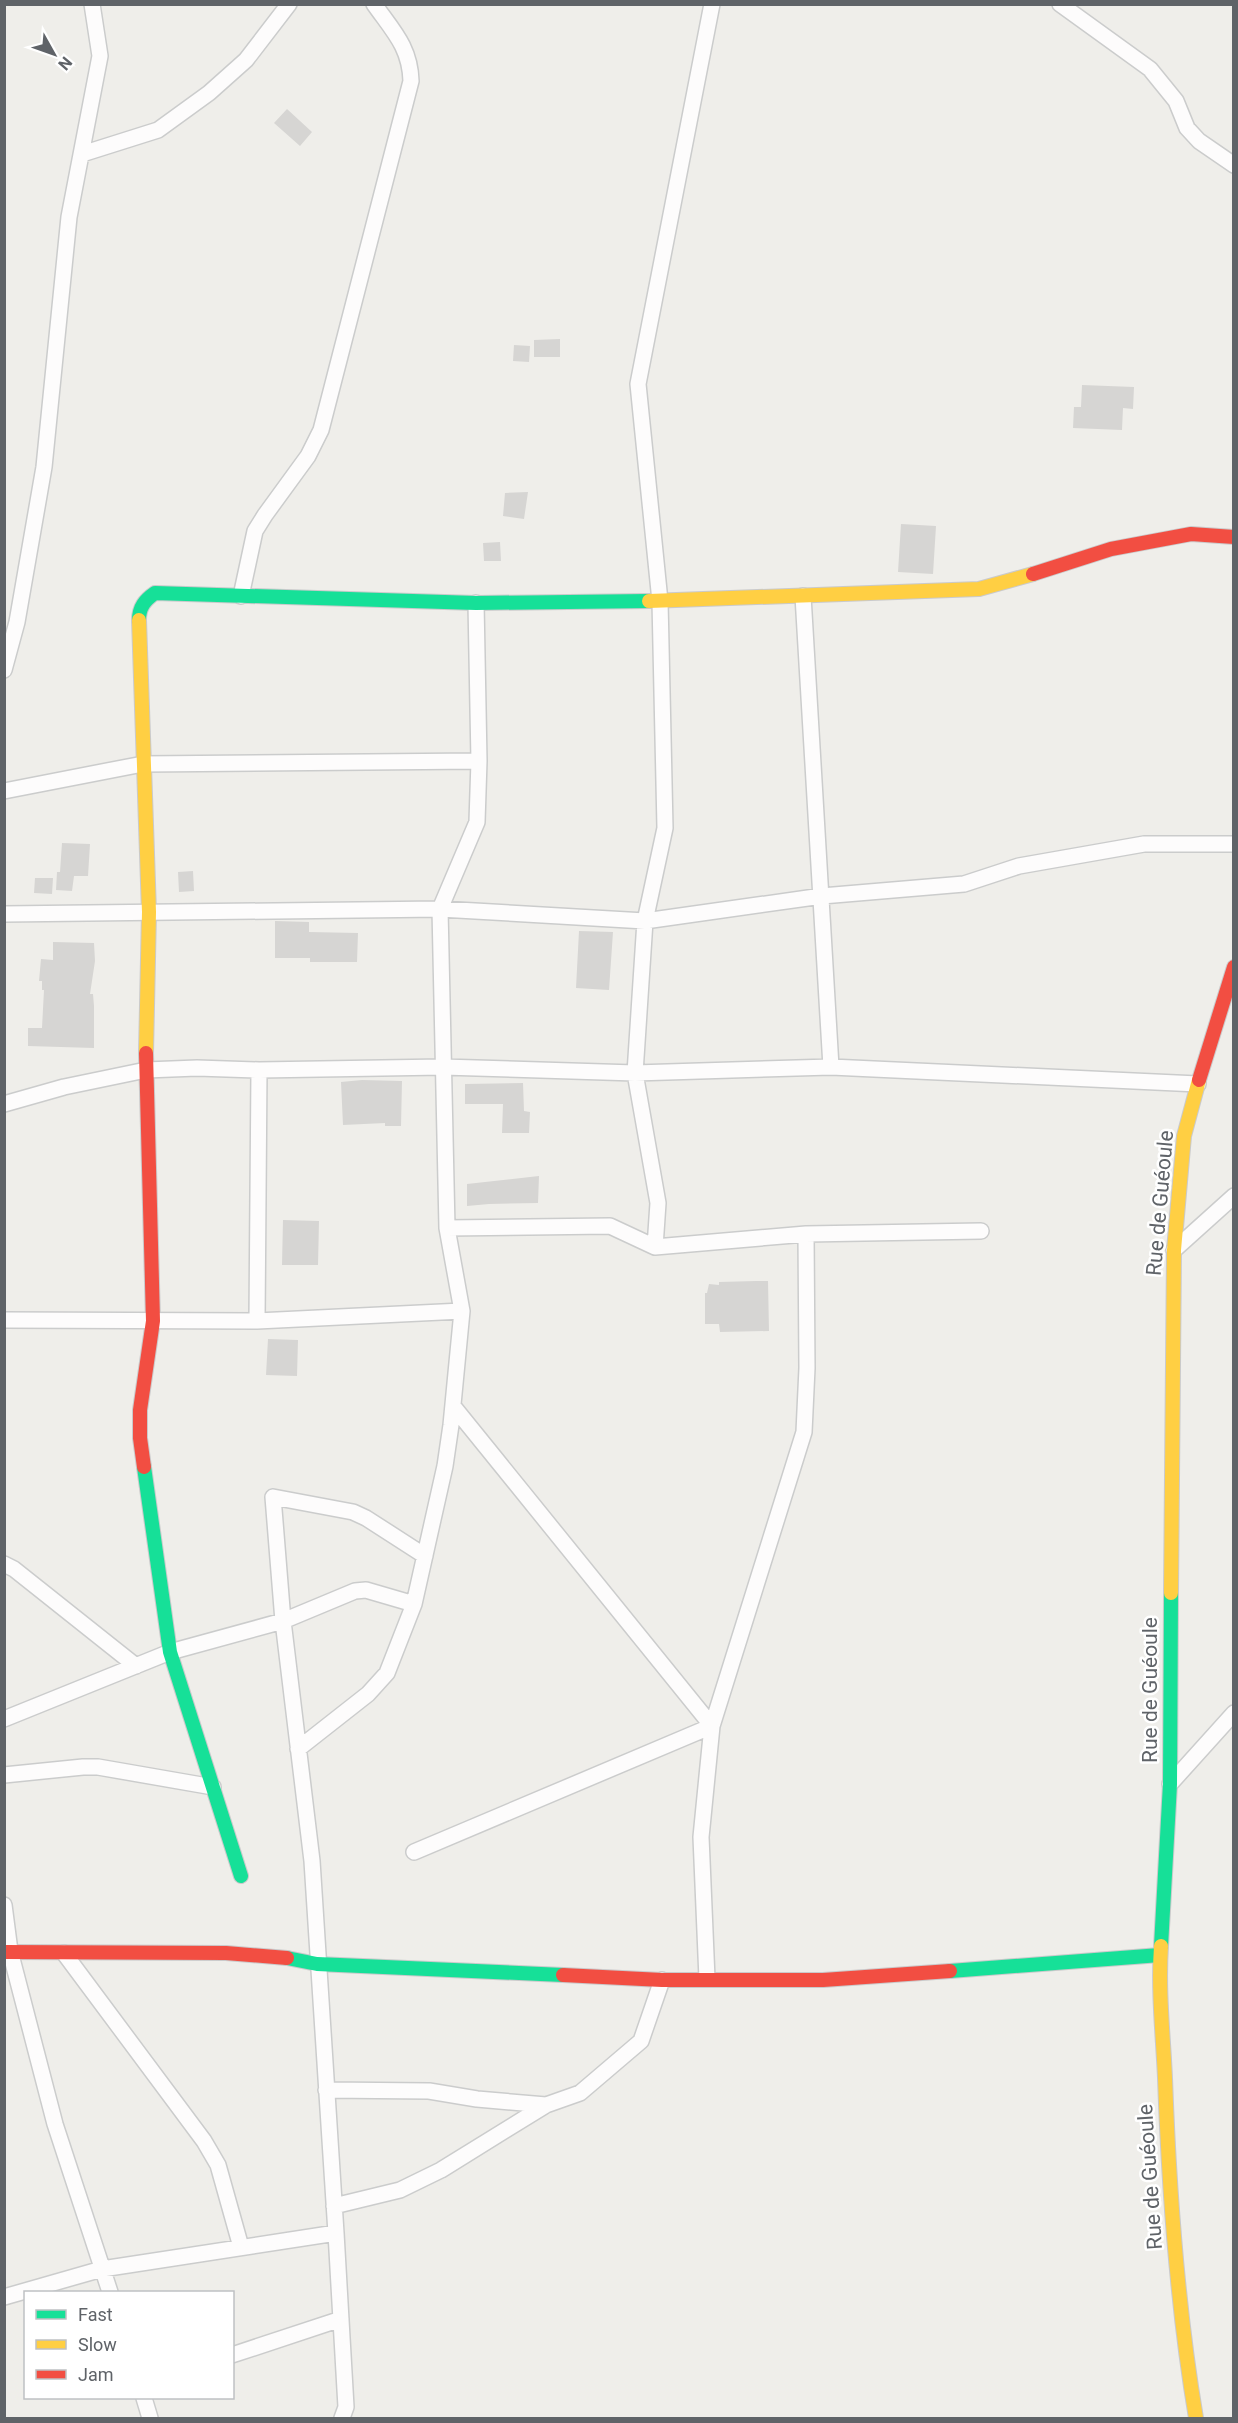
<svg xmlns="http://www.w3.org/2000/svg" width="1238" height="2423" font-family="Roboto,sans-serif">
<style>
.building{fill:#d6d5d3}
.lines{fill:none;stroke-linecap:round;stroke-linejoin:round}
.street-casing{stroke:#cbcccc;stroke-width:18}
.fast-casing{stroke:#cacacb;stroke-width:16}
.slow-casing{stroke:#cacacb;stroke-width:16}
.jam-casing{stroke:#cacacb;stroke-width:16}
.street{stroke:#fdfcfc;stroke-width:15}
.fast{stroke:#16e098;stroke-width:14}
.slow{stroke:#ffcf43;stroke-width:14}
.jam{stroke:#f24e42;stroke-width:14}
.labels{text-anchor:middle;stroke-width:5;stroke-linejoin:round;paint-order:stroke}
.street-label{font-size:21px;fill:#5f6368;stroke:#fff}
</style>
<rect width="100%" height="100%" fill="#efeeea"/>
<!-- building -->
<path class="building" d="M287,109l25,23 -12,14 -26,-23z
M560,339v18h-26v-17z
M514,345l16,1 -1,16 -16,-1z
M1082,385l52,2 -1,22 -10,-1 -1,22 -49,-2 1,-21h7z
M528,492l-4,27 -21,-3 2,-23z
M901,524l35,2 -3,48 -35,-2z
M500,542l1,19h-17l-1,-18z
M62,843l28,1 -2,32h-14l-2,15 -16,-1 1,-18h3z
M193,871l1,20 -15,1 -1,-20z
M35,878h18l-1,16 -18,-1z
M275,921l34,1v10l49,1 -1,29h-47v-4h-35z
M579,931l34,1 -4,58 -33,-2z
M53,942l41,1 1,18 -5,33h3l1,12v42l-66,-2v-18h14l2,-38h-2v-9h-3l2,-22 12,1z
M362,1080l40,1 -1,45h-16v-3l-42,2 -2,-43z
M523,1083l1,28 6,1 -1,21h-27l1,-29h-38v-20z
M539,1176l-1,27 -49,1 -22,2v-22z
M283,1220l36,1 -1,44h-36z
M756,1281h12l1,50 -49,1 -1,-8h-14v-31h2l2,-9 10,1v-3z
M268,1339l30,1 -1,36 -31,-1z"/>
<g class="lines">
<defs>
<path id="street" d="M1060,4l90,65 26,32 11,27 12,13 35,24
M82,154l76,-24 51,-37 37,-33 43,-56
M241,596l14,-65 10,-16 43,-59 13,-26 90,-349c-1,-34 -18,-50 -37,-77
M803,596l28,471
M4,670l13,-48 27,-155 25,-250 31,-161 -8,-52
M4,791l139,-27 336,-3
M4,914l436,-5 205,12 177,-25 142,-12 55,-18 125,-22h90
M4,1104l60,-17 82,-17 51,-2 62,2 184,-3 192,6 196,-6 367,17
M447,1228l163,-2 45,21 151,-13 175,-3
M655,1247l3,-44 -23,-130 10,-152 20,-93 -5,-227 -22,-217 74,-380
M1174,1250l60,-54
M4,1320l253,1 205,-10
M257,1321l2,-251
M453,1406l259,320 -11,111 6,142
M4,1564l10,5 122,97
M4,1719l166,-67 113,-31 72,-30 11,-1 48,14
M298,1749l70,-55 19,-21 27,-69 31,-138 6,-41 11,-114 -15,-83 -7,-319 37,-87 2,-61 -3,-158
M4,1775l79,-8h15l115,20
M1170,1784l64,-71
M414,1852l298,-126 92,-294 3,-64 -1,-134
M4,1905l6,46 45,173 55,168
M64,1953l140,188 14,24 23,82
M326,2090l103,1 48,8 69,6
M334,2206l66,-16 41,-20 105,-65 34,-12 61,-52 21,-61
M336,2233l10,174 -4,11
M4,2297l98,-28 234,-36 -24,-372 -29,-240 -10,-124 80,15 13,6 59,38
M232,2355l109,-36
M144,2398l6,20"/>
<path id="fast" d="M139,620c0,-13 6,-20 16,-27l321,10 173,-2
M144,1467l26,185 71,224
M1161,1946l9,-162 1,-191
M287,1958l30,6 246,11
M950,1971l210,-16"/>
<path id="slow" d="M649,601l330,-12 54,-15
M139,620l10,292 -3,141
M1171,1593l3,-343 10,-114 15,-56
M1161,1946c-3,44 2,89 4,132 4,114 12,228 31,340"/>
<path id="jam" d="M1033,574l78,-25 80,-15 43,3
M1199,1080l35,-113
M144,1467l-4,-29v-28l13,-89 -7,-268
M4,1952l222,1 61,5
M563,1975l99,5h161l127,-9"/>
</defs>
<!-- street casing -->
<use href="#street" class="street-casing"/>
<!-- fast casing -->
<use href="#fast" class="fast-casing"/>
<!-- slow casing -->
<use href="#slow" class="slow-casing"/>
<!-- jam casing -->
<use href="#jam" class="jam-casing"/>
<!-- street -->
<use href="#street" class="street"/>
<!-- fast -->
<use href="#fast" class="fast"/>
<!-- slow -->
<use href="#slow" class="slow"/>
<!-- jam -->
<use href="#jam" class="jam"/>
</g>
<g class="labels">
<!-- street labels -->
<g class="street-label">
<text transform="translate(1160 1203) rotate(-85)" y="7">Rue de Guéoule</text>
<text transform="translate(1150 1690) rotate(-90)" y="7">Rue de Guéoule</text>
<text transform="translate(1150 2177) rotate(-94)" y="7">Rue de Guéoule</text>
</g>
</g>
<!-- border -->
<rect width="1238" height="2423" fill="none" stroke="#5f6368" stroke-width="12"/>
<!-- legend -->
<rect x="24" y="2291" width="210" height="108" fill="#ffffff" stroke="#bfc1c3" stroke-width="1.5"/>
<rect x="36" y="2310" width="30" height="9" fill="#16e098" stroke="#bfc1c3" stroke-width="1.5"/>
<text x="78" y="2321" font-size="18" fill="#5f6368">Fast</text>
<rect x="36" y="2340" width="30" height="9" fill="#ffcf43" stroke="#bfc1c3" stroke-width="1.5"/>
<text x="78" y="2351" font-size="18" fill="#5f6368">Slow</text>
<rect x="36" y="2370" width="30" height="9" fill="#f24e42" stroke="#bfc1c3" stroke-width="1.5"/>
<text x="78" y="2381" font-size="18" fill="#5f6368">Jam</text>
<!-- north arrow -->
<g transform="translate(54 54) rotate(130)" stroke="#ffffff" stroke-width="4.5" paint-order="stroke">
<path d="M0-4.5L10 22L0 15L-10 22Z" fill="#5f6368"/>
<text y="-9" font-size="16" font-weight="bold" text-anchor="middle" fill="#5f6368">N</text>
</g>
</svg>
